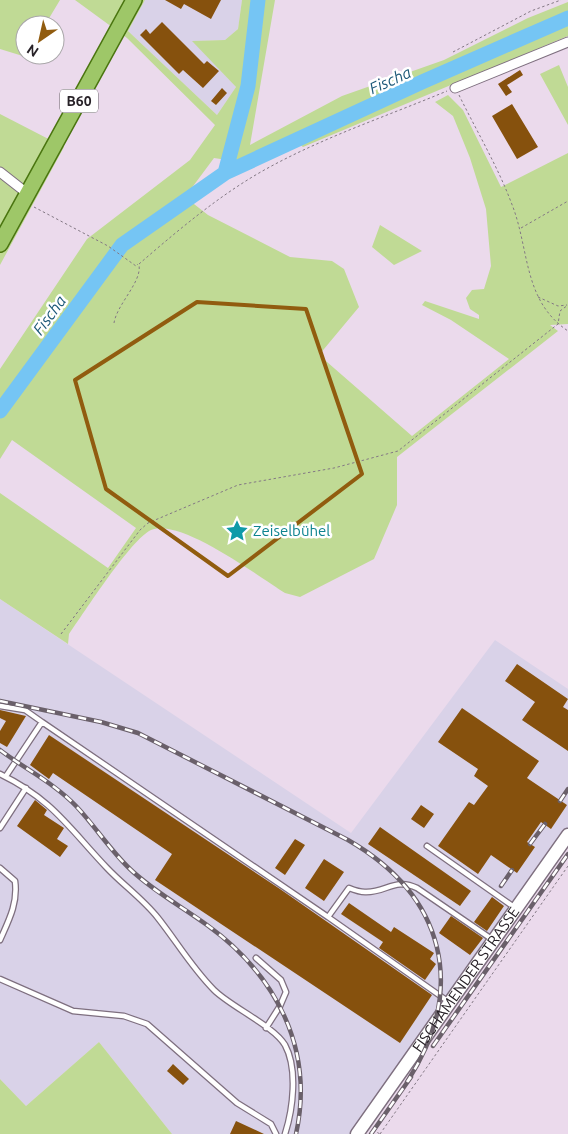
<svg xmlns="http://www.w3.org/2000/svg" width="568" height="1134" font-family="Ubuntu,sans-serif">
<style>
.industrial{fill:#d9d2e8}
.green{fill:#c0da95}
.lines{fill:none;stroke-linecap:round;stroke-linejoin:round}
.river{stroke:#75c5f4;stroke-width:15}
.building{fill:#86510d}
.service-casing{stroke:#7e6f7f;stroke-width:7}
.minor-casing{stroke:#7e6f7f;stroke-width:11}
.secondary-casing{stroke:#7e6f7f;stroke-width:15}
.primary-casing{stroke:#4a7510;stroke-width:18}
.path{stroke:#837884;stroke-width:1;stroke-dasharray:2.5 2.5;stroke-linecap:butt}
.service{stroke:#fff;stroke-width:4.5}
.minor{stroke:#fff;stroke-width:9}
.secondary{stroke:#fff;stroke-width:12}
.primary{stroke:#9ec768;stroke-width:15}
.rail-casing{stroke:#6a606a;stroke-width:4.5}
.rail{stroke:#fff;stroke-width:2.5;stroke-dasharray:8;stroke-linecap:butt}
.marked{fill:none;stroke:#915c0f;stroke-width:4;stroke-linejoin:round}
.labels{text-anchor:middle;stroke-width:5;stroke-linejoin:round;paint-order:stroke}
.shield{fill:#fff;stroke:#686468;stroke-width:1}
.shield-label{font-size:14px;font-weight:bold;fill:#282228}
.culture-label{font-size:15px;fill:#0d838f;stroke:#fff;text-anchor:start}
.street-label{font-size:15px;fill:#282228;stroke:#fff}
.water-label{font-size:16px;font-style:italic;fill:#1c5878;stroke:#fff}
</style>
<rect width="100%" height="100%" fill="#ebdaec"/>
<!-- industrial -->
<path class="industrial" d="M145,0h97l-4,29 -13,11 -32,1 43,46 -19,28 -89,-84z
M0,599l351,234 144,-193 73,49v139l-218,306h-178l-73,-92 -73,64 -26,-27z"/>
<!-- green -->
<path class="green" d="M0,0h60l-15,25h-20l1,32 -26,-8z
M75,0h70l-17,31 89,84 19,-28 -44,-46 33,-1 13,-11 4,-29h33l-25,145 92,-49 102,-36 84,-42 40,-16v34l-265,111 -11,-9 -52,24 -26,-4 -29,39 23,18 82,42 42,4 12,8 15,38 -40,48 93,81 97,-77 -58,-39 -29,-15 3,-4 54,18v-4l-9,-6 -4,-11 6,-8 12,-1 7,-23 -5,-57 -16,-51 -17,-42 -18,-14 13,-7 15,15 38,77 67,-34v171l-18,1 8,6 -161,126v48l-23,54 -74,38 -15,-4c-26,-16 -105,-76 -134,-63 -20,9 -67,83 -82,104l-1,10 -68,-45v-106l108,75 28,-40 -124,-88 -12,19v-90l87,-130 103,-79 25,-35 -88,-87z
M559,65l9,22v38l-28,-51z
M0,114l64,33 -64,118z
M380,225l42,26 -28,14 -22,-18z
M99,1042l73,92h-172v-55l26,27z"/>
<g class="lines">
<!-- river -->
<path class="river" d="M225,173l23,-87 10,-86
M0,411l122,-166 103,-72 197,-91 146,-64"/>
</g>
<!-- building -->
<path class="building" d="M165,0h56l-10,19 -27,-15 -3,5z
M162,22l42,42 3,-3 12,10 -16,17 -20,-18 -4,4 -39,-39 6,-6 4,5z
M520,70l3,5 -16,10 5,7 -6,4 -8,-12z
M222,88l5,5 -11,12 -5,-4z
M512,104l26,43 -21,12 -25,-43z
M517,664l51,35 -5,8 5,3v41l-46,-31 13,-18 -30,-21z
M462,708l77,53 -12,17 40,27 -16,24 -10,-7 -14,20 8,5 -18,26 -26,-18 -13,19 -40,-28 31,-44 5,3 14,-19 -14,-10 4,-7 -40,-27z
M0,710l26,6 -19,31 -7,-4v-12l6,-10 -6,-3z
M49,735l231,154 152,106 -32,48 -245,-163 17,-26 -119,-81 -4,6 -19,-14z
M35,800l12,10 -3,5 20,13 -7,11 11,7 -8,11 -43,-31z
M421,805l13,9 -10,14 -13,-9z
M380,827l91,64 -11,15 -92,-62z
M295,839l10,6 -20,30 -10,-7z
M324,859l20,13 -20,29 -19,-13z
M492,897l12,9 -17,25 -13,-9z
M349,903l42,29 3,-5 40,26 -4,6 6,5 -11,16 -46,-32 4,-6 -42,-28z
M451,916l32,22 -13,17 -31,-22z
M173,1064l16,15 -6,6 -16,-14z
M236,1121l28,13h-34z"/>
<g class="lines">
<defs>
<path id="service" d="M0,706l25,4 17,12
M0,774c52,25 69,54 107,94 16,17 36,31 51,50 19,24 34,50 56,72 17,17 60,36 71,55 13,24 8,64 0,89
M6,776l36,-54 286,195
M0,828l26,-40
M427,846l87,61
M0,868l15,13c3,22 -6,39 -15,59
M256,958l25,22 5,12 -6,14 -14,22
M0,979l73,32 51,5 23,8 90,79 34,21 5,10
M449,1002l-121,-85 21,-29c5,2 11,4 16,4 21,1 30,-15 52,-4l76,52"/>
<path id="minor" d="M455,88l113,-46
M0,172l28,22"/>
<g id="secondary">
<path id="s1" d="M357,1134l211,-299"/>
</g>
<path id="primary" d="M0,244l134,-244"/>
</defs>
<!-- service casing -->
<use href="#service" class="service-casing"/>
<!-- minor casing -->
<use href="#minor" class="minor-casing"/>
<!-- secondary casing -->
<use href="#secondary" class="secondary-casing"/>
<!-- primary casing -->
<use href="#primary" class="primary-casing"/>
<!-- path -->
<path class="path" d="M453,52l78,-41 30,-11
M459,95c17,35 38,70 52,107 19,46 11,98 57,129
M34,207l74,39 28,20 2,-2
M521,228l47,-27
M139,264c37,-32 77,-66 120,-91 59,-34 126,-56 188,-82
M538,297l20,9 9,-1
M114,323c3,-19 28,-41 25,-58
M61,634l79,-104 8,-7 90,-38 96,-17 64,-17 160,-127 2,-13 8,-6
M373,1130l7,4
M380,1134l188,-268"/>
<!-- service -->
<use href="#service" class="service"/>
<!-- minor -->
<use href="#minor" class="minor"/>
<!-- secondary -->
<use href="#secondary" class="secondary"/>
<!-- primary -->
<use href="#primary" class="primary"/>
<defs>
<path id="rail" d="M0,701l101,21 37,11 210,107c97,56 120,148 59,242
M0,750c25,19 54,33 76,56 19,20 34,44 54,63 23,22 51,37 77,56 68,49 108,123 89,209
M560,801l8,-12
M530,844l15,-20
M501,886l11,-16
M433,1046l135,-192
M371,1134l40,-57"/>
</defs>
<!-- rail casing -->
<use href="#rail" class="rail-casing"/>
<!-- rail -->
<use href="#rail" class="rail"/>
</g>
<!-- marked area -->
<path class="marked" d="M197,302l109,7 56,165 -134,102 -122,-87 -31,-109z"/>
<!-- icons -->
<defs>
<symbol id="sight-bare" viewBox="-9 -9 18 18"><path d="M0-6L1.8-2.2L6-1.7L2.9 1.2L3.7 5.4L0 3.3L-3.7 5.4L-2.9 1.2L-6-1.7L-1.8-2.2Z" fill="#0f9aa8" stroke="#fff" stroke-width="2.5" paint-order="stroke"/></symbol>
</defs>
<g fill-rule="evenodd">
<use href="#sight-bare" x="221" y="515" width="32" height="32"/>
</g>
<g class="labels">
<!-- shield labels -->
<rect class="shield" x="60" y="89.5" width="38" height="23" rx="4"/>
<g class="shield-label">
<text x="79" y="106">B60</text>
</g>
<!-- culture labels -->
<g class="culture-label">
<text x="253" y="536">Zeiselbühel</text>
</g>
<!-- street labels -->
<g class="street-label">
<text dy="5" stroke="none"><textPath href="#s1" startOffset="189">FISCHAMENDER STRASSE</textPath></text>
</g>
<!-- water labels -->
<g class="water-label">
<text transform="translate(390 80) rotate(-24)" y="6">Fischa</text>
<text transform="translate(49 315) rotate(-54)" y="6">Fischa</text>
</g>
</g>
<!-- north arrow -->
<g transform="translate(40 40) rotate(214)"><circle r="24" fill="#ffffff" stroke="#a9a7a9"/>
<path d="M0-4L9 19L0 12L-9 19Z" fill="#915c0f"/>
<text y="-8" font-size="14" font-weight="bold" text-anchor="middle" fill="#282228">N</text>
</g>
</svg>
